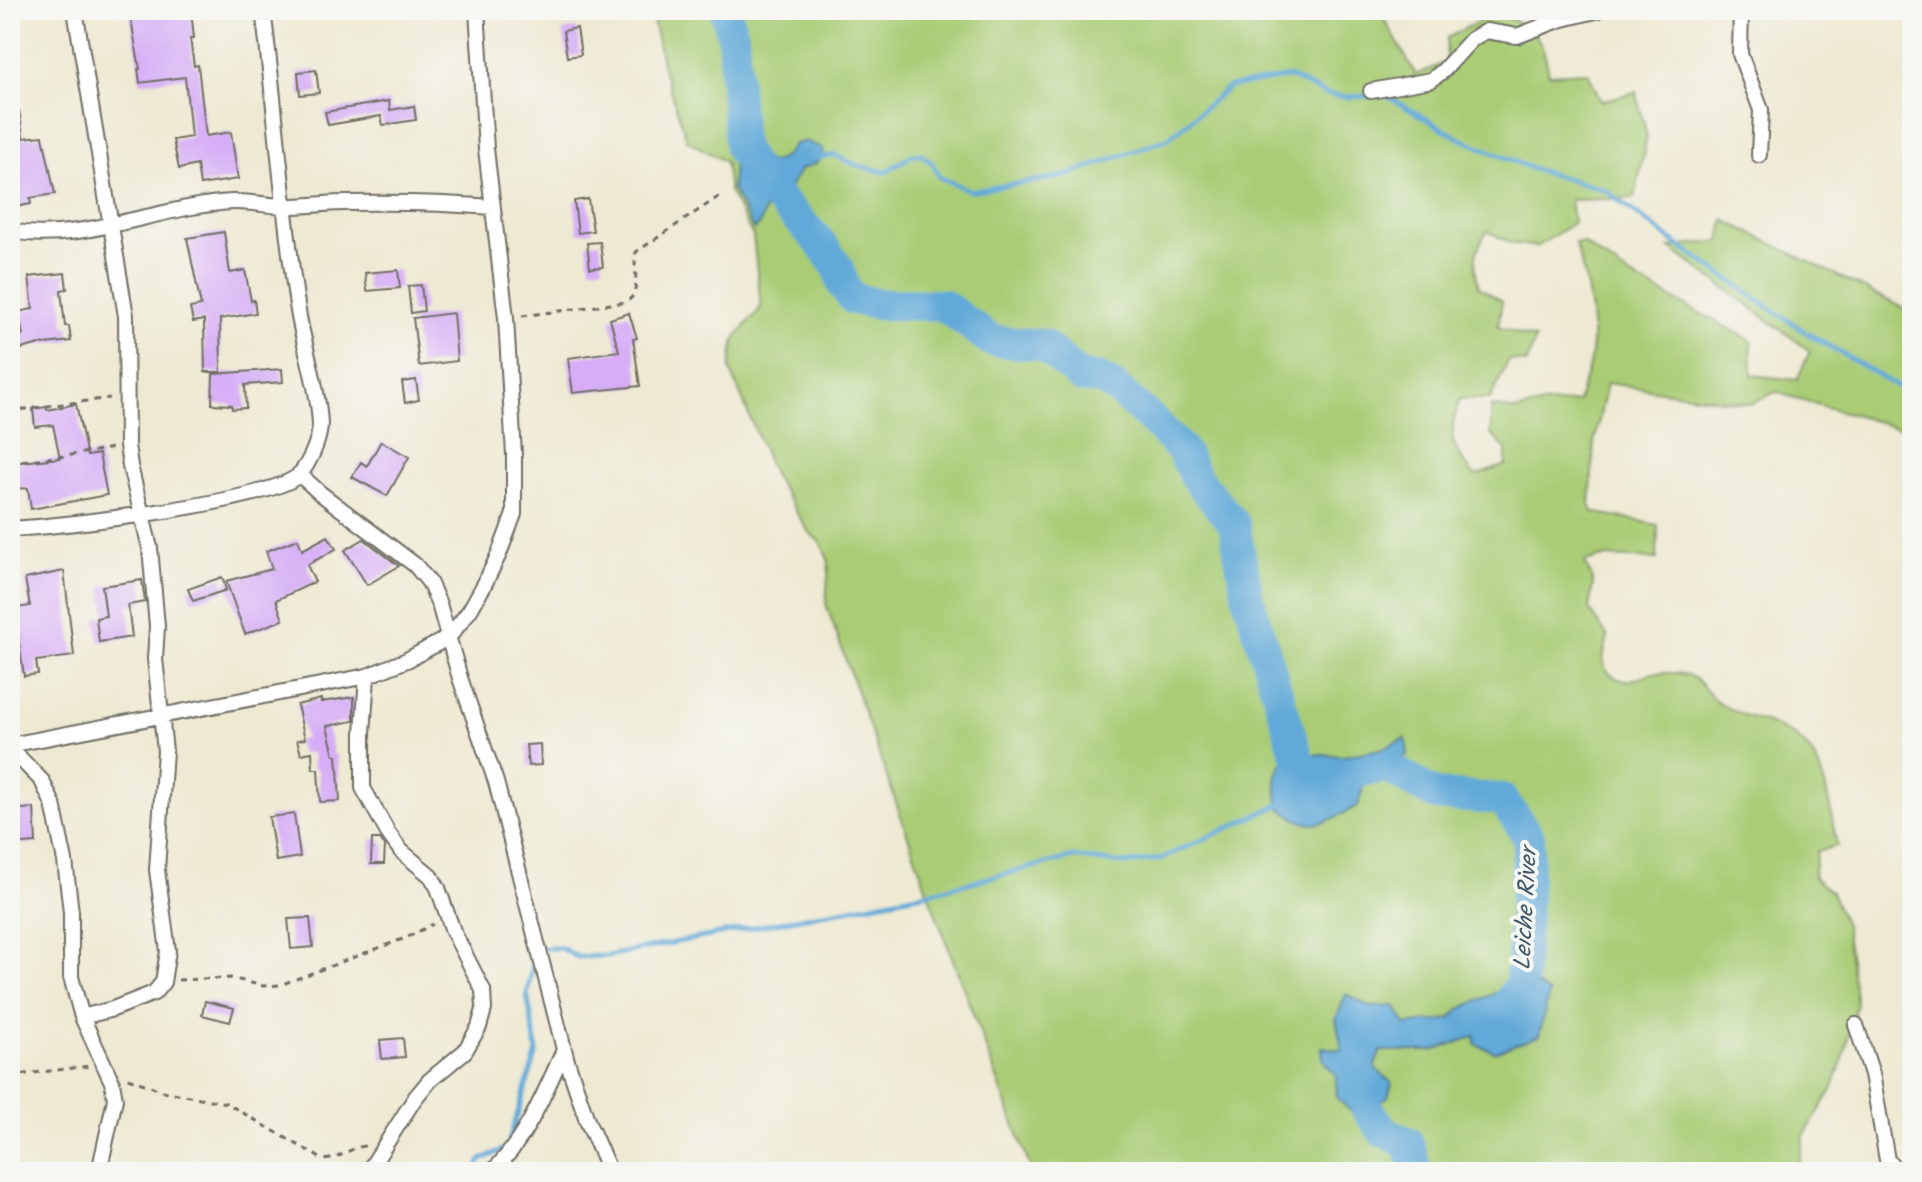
<svg xmlns="http://www.w3.org/2000/svg" width="1922" height="1182" font-family="Kalam,sans-serif">
<style>
.green{fill:#a9cc75;stroke:#6a7c50;stroke-width:2}
.water{fill:#61a9d8;stroke:#466a82;stroke-width:2}
.lines{fill:none;stroke-linecap:round;stroke-linejoin:round}
.stream{stroke:#61a9d8;stroke-width:5}
.river{stroke:#61a9d8;stroke-width:32}
.building{fill:#d6adf6}
.street-casing{stroke:#6f6e65;stroke-width:18}
.path{stroke:#6f6e65;stroke-width:3;stroke-dasharray:6 6;stroke-linecap:butt}
.street{stroke:#fff;stroke-width:14}
.labels{text-anchor:middle;stroke-width:8;stroke-linejoin:round;paint-order:stroke}
.water-label{font-size:24px;font-style:italic;fill:#3e5768;stroke:#f6f6f2}
</style>
<rect width="100%" height="100%" fill="#f6f6f2"/>
<filter id="ink" filterUnits="userSpaceOnUse"><feTurbulence type="fractalNoise" baseFrequency=".0125" numOctaves="2"/><feDisplacementMap in="SourceGraphic" scale="16" xChannelSelector="R" yChannelSelector="G"/><feConvolveMatrix kernelMatrix="1 2 1 2 8 2 1 2 1" color-interpolation-filters="sRGB"/></filter>
<filter id="wash" filterUnits="userSpaceOnUse"><feTurbulence type="fractalNoise" baseFrequency=".006" numOctaves="4" result="noise"/><feDisplacementMap in="SourceGraphic" scale="32" xChannelSelector="R" yChannelSelector="G"/><feGaussianBlur stdDeviation="1.8" result="paint"/><feColorMatrix in="noise" values="0 0 0 0 0 0 0 0 0 0 0 0 0 0 0 0 0 1.4 0 .05"/><feComposite in="paint" operator="in"/></filter>
<g filter="url(#wash)">
<rect width="100%" height="100%" fill="#eee9d2"/>
<!-- green -->
<path class="green" d="M651,10h728l37,65 30,-13 1,-24 49,-26c38,17 45,19 53,62l39,-2 13,29 35,-9 11,44 -12,62 -65,2 3,23 -36,24 -26,-4 -24,-12c-14,23 -14,31 -8,56l23,14 -4,26 37,12 -8,24 -18,-3 -19,39h-30c-13,36 -10,48 15,77l31,-11v-16l-15,-15v-28l25,5 27,-7 35,-2c4,-16 12,-33 13,-48 5,-37 -5,-77 -16,-111h8l48,34 120,63 1,35 45,5 13,-29 -140,-103 50,-7 4,-21 188,92v120l-137,-40 -24,12 -144,-21 -13,60 -4,61 3,8 65,13 -1,34 -54,-2 -18,5 8,21 -4,26 19,28c-4,14 -10,30 5,39 15,10 25,0 40,-3 8,-1 22,0 30,1 19,3 23,22 37,30 21,12 47,17 68,28 39,19 41,77 49,114l-20,5 -4,26 18,15 14,33 11,79 -11,49 -13,37 -28,46 -7,36h-765l-104,-279 -102,-289 3,-42 -8,-19 -13,-12 -35,-57 -43,-105 5,-31 26,-30 -8,-72 -24,-45 -4,-29 -38,-22 -23,-68z"/>
<!-- water -->
<path class="water" d="M735,127h9c2,8 4,18 9,25 14,19 32,8 41,-8l11,-3 18,8c-1,14 -10,16 -22,20l-19,30 -15,4 -7,21 -6,6 -22,-41z
M1406,738l2,16 -44,29 -6,23c-37,17 -44,30 -80,0l-2,-28 6,-16 37,-8 24,2 38,-7z
M1531,982l18,11 -10,43 -44,16 -20,-8v-8l-42,15h-52l-7,16 18,16 -4,14 -16,12 -1,22 -34,-33 -1,-22 -13,-16 -1,-13 20,3 -6,-31 10,-25 24,13 25,-1 11,19 44,-6c13,-15 16,-12 32,-20 22,-9 24,-15 49,-17z"/>
<g class="lines">
<!-- stream -->
<path class="stream" d="M1385,95l74,43 71,30 75,22 66,50 136,93 105,62
M815,158l20,-3 23,11 28,6 26,-17 9,-1 11,9 7,14 32,14 95,-15 103,-38 60,-51 61,-10 35,17 20,3 26,-1
M541,948h20l16,9 30,-1 321,-63 145,-36 52,7 35,-5 121,-55
M509,1141l28,-89 -10,-58 8,-41
M475,1172l6,-12 23,-11"/>
<!-- river -->
<path class="river" d="M725,10l8,26 7,112 26,38 52,54 21,29 4,16 10,14 26,5 64,1 49,36 51,4 39,33h16l16,9 36,31 32,32 14,28 38,46 14,74 50,161 12,19 30,3 23,-11 25,-3 47,28 67,4 27,38 -8,146 -19,29 -7,3
M1360,1074l7,35 16,22 25,12 9,29"/>
</g>
<g id="blocks">
<!-- building -->
<path class="building" d="M155,10h36l3,28h-4l4,28 4,-1 8,71 25,-4 7,47 -38,6 -3,-20 -18,4 -6,-29 18,-3 -6,-60 -45,6 -2,-14h2l-10,-54 25,-2z
M577,28l4,27 -14,2 -4,-26z
M316,70l3,23 -19,2 -2,-23z
M389,101l1,9 24,-4 2,14 -33,5 -2,-9 -53,9 -3,-13z
M19,110l4,28 20,-2 12,58 -25,4 1,6 -16,3 -5,-25v-71z
M588,199l5,32 -15,2 -4,-32z
M224,232l6,41 15,-3 6,31 3,-1 2,13 -36,6 1,53h-16l-1,-52 -11,2 -3,-14 11,-2 -14,-68z
M600,242l3,25 -13,1 -3,-25z
M398,270l2,18 -33,3 -2,-18z
M65,273l2,16 -6,1 4,36h4l2,15 -35,4 -26,7v-14l13,-3 -5,-23 15,-3 -4,-32z
M421,285l3,26 -13,2 -3,-27z
M453,313l4,48 -38,5 -6,-48z
M629,313l8,25 -4,1 7,47 -67,7 -5,-35 51,-7 -9,-32z
M282,369l1,13 -38,3 1,23 -14,1v-4l-20,-1 1,-30z
M416,380l3,20 -14,3 -3,-21z
M76,404l11,52 12,-2 8,41 -76,14 -3,-21 -16,1 -2,-26 50,-5 -7,-33 -18,2 -2,-18 13,-2 1,3z
M381,441l28,16 -22,39 -35,-19 9,-15 6,4z
M328,536l8,13 -29,16 8,17 -39,18 7,20 -38,14 -19,-53 46,-12 -6,-18 32,-12 4,11z
M364,539l35,27 -32,19 -22,-35z
M64,571l10,85 -38,5 2,13 -14,2 -8,-54 -6,1v-14l20,-3 -5,-27z
M222,577l4,13 -33,11 -5,-12z
M142,580l3,22 -17,3 4,32 -33,5 -3,-24 10,-2 -4,-30z
M354,697v24l-27,5 7,29h3l3,46 -20,1 -2,-33h-5l-1,-17 -11,2 -4,-14 8,-1 -8,-34 24,-6v3z
M540,744l1,21 -13,1 -2,-21z
M34,808l2,35 -26,2v-35z
M294,814l6,43 -24,4 -7,-44z
M372,839h8l5,7 -1,18h-13z
M310,918l3,29 -22,2 -3,-30z
M205,1001l29,7 -4,14 -28,-7z
M403,1038l2,19 -23,2 -2,-19z"/>
</g>
</g>
<g filter="url(#ink)">
<use href="#blocks" fill-opacity="0" stroke="#6f6e65" stroke-width="2"/>
<g class="lines">
<defs>
<path id="street" d="M75,10l51,306 1,129 3,21 20,82 7,78 -2,33 10,92 -8,119 11,81 -5,31 -9,11 -41,16 -31,8
M1741,10l-1,44 21,56 -2,45
M1371,91l60,-11 12,-9 29,-32 14,-8 31,5 42,-16 40,-10
M10,231c72,13 149,-25 222,-29 18,-1 36,4 54,4 21,0 41,-3 61,-3 49,-1 97,0 146,4
M299,474l21,19 95,72 14,17 10,22 21,74 36,104 71,279 21,62 22,49
M10,529c46,-2 264,-27 290,-55 10,-12 20,-35 20,-50 -2,-39 -16,-76 -22,-113 -16,-100 -22,-201 -35,-301
M367,676l-4,57v55l25,45 13,18 30,25 7,12 15,43 30,59 1,19 -5,18 -14,24 -36,30 -14,17 -47,74
M10,745l357,-69 40,-16 42,-23 21,-27 14,-25 15,-31 15,-40v-59l-8,-137 -20,-169 -9,-139
M10,748l32,33 11,23 12,57 6,51v65l11,40 30,65 3,17 -16,73
M1856,1025l16,49 15,86 10,10 15,2
M492,1172c35,-34 52,-78 72,-122"/>
</defs>
<!-- street casing -->
<use href="#street" class="street-casing"/>
<!-- path -->
<path class="path" d="M522,316l104,-14c17,-9 6,-34 10,-50l84,-56
M10,411l100,-13
M10,462l55,-6 47,-8
M178,980l53,-2 32,8 17,-1 128,-48 25,-13
M10,1076l79,-10
M128,1078l35,13 63,12 96,56c14,3 28,-12 43,-13"/>
<!-- street -->
<use href="#street" class="street"/>
</g>
</g>
<g class="labels">
<!-- water labels -->
<g class="water-label">
<text transform="translate(1525 909) rotate(-87)" y="8">Leiche River</text>
</g>
</g>
<!-- margin -->
<rect width="1922" height="1182" fill="none" stroke="#f6f6f2" stroke-width="40"/>
</svg>
